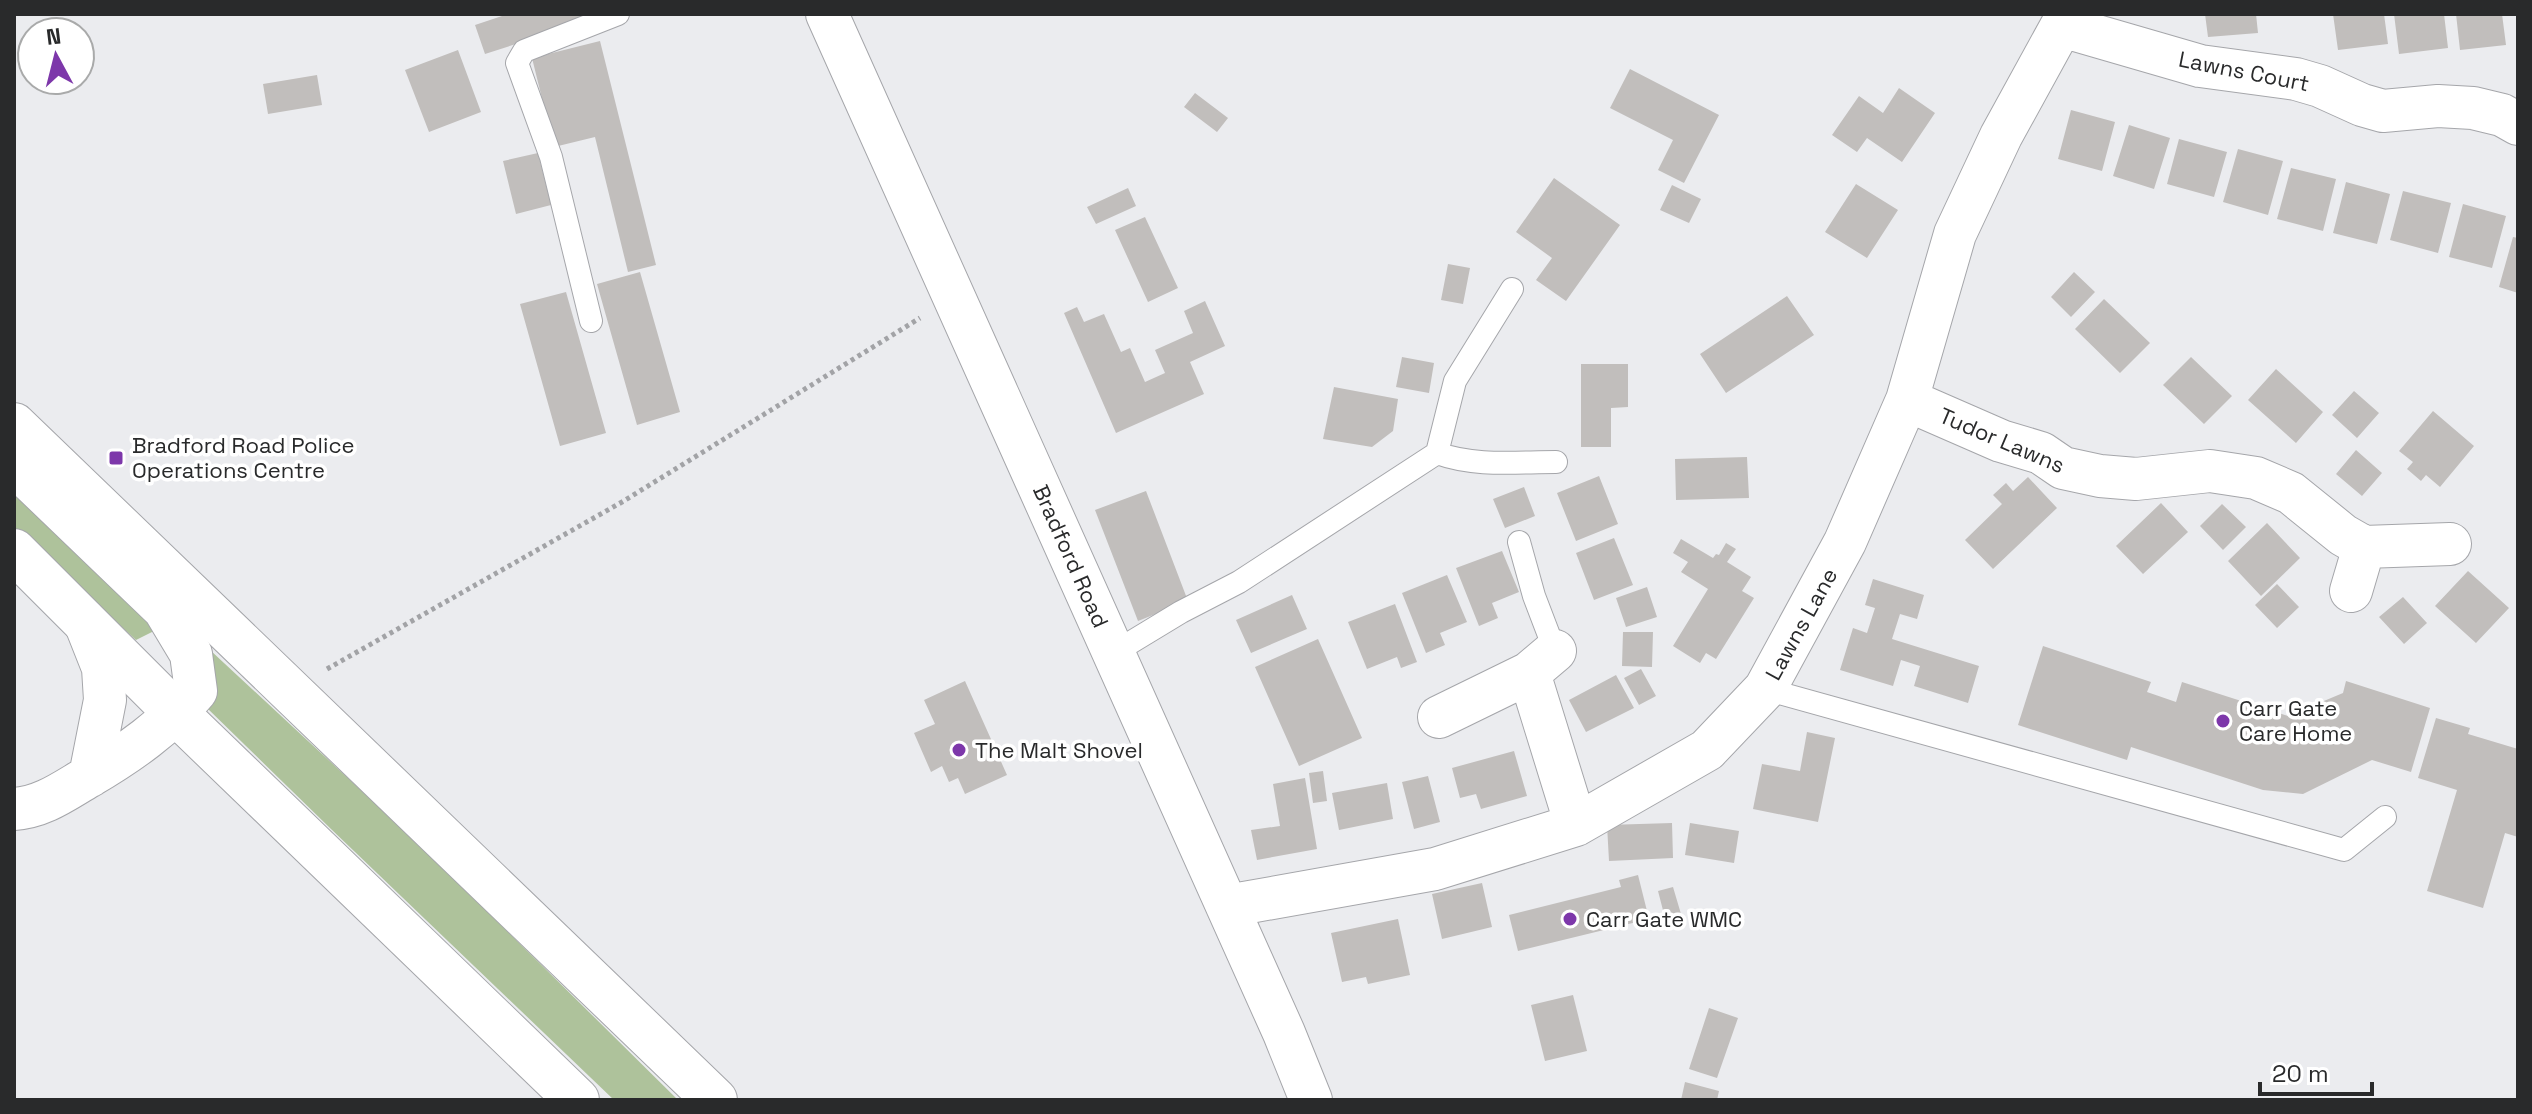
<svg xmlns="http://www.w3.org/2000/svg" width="2532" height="1114" font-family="'Space Grotesk',sans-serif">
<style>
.green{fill:#aec29b}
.building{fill:#c1bebc}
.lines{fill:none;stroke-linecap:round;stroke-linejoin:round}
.lane-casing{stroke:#a5a6aa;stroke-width:24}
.street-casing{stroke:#a5a6aa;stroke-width:44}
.highway-casing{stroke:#a5a6aa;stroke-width:46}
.path{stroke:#a2a3a6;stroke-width:5;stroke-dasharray:4 4;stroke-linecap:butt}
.lane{stroke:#fff;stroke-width:22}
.street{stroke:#fff;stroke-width:42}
.highway{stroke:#fff;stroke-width:44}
.poi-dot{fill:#7d37aa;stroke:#fff;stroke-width:3}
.labels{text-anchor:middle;stroke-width:7;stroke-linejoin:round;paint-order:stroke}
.street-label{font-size:22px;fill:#292a2b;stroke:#fff}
.poi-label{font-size:22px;fill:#292a2b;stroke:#fff;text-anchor:start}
</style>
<rect width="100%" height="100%" fill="#ebecef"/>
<!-- green -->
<path class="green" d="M14,489l146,139 -24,12 -122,-112z
M210,650l210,195 258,255h-64l-283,-271 -124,-121z"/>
<!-- building -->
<path class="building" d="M508,14h97v1l-120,39 -10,-29z
M2205,14h51l2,19 -50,4z
M2333,14h51l4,30 -50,6z
M2394,14h50l4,34 -49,6z
M2456,14h46l4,31 -46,5z
M600,41l56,224 -28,7 -33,-135 -41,10 -22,-89z
M458,50l23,62 -52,20 -24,-62z
M1630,69l89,46 -35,68 -26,-13 15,-30 -63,-32z
M317,75l5,30 -54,9 -5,-30z
M1899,88l36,25 -33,49 -35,-24 -10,14 -25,-17 27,-39 24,17z
M1195,93l33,25 -11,14 -33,-25z
M2071,110l44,12 -13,49 -44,-12z
M2129,125l41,13 -16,51 -41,-13z
M2179,139l48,13 -13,45 -47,-13z
M2238,149l45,12 -15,54 -45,-13z
M538,153l13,52 -35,9 -13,-53z
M2291,168l45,11 -13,52 -46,-12z
M1554,178l66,47 -54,76 -30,-21 16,-22 -36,-26z
M2346,182l44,12 -13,50 -44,-11z
M1856,184l42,26 -31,48 -42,-26z
M1672,185l29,14 -12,24 -29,-13z
M1128,188l8,18 -40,18 -9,-17z
M2403,191l48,12 -13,50 -48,-13z
M2463,204l43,12 -14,52 -43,-11z
M1145,217l33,71 -30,14 -33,-72z
M2513,237l5,1v55l-19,-6z
M1448,264l22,4 -7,36 -22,-4z
M640,272l40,140 -43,13 -40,-141z
M2074,272l21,20 -24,25 -20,-20z
M566,292l40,141 -46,13 -40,-142z
M1787,296l27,39 -88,58 -26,-39z
M2104,299l46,44 -30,30 -45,-44z
M1205,301l20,45 -35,16 14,32 -88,39 -52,-120 13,-6 7,15 20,-8 17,38 9,-4 15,34 20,-9 -10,-23 38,-17 -9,-22z
M1402,357l32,6 -5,30 -33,-6z
M2191,357l41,39 -28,28 -41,-39z
M1581,364h47v43l-17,1v39h-30z
M2276,369l47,43 -27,31 -48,-43z
M1334,387l64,12 -5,32 -21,16 -49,-8z
M2354,391l25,22 -22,25 -25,-23z
M2433,411l41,35 -34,41 -14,-12 -5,6 -14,-12 6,-7 -14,-11z
M2356,450l26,23 -20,23 -26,-22z
M1747,457l2,41 -73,2 -1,-41z
M1599,476l19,48 -42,17 -19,-48z
M2028,477l29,31 -64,61 -28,-29 37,-36 -9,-9 13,-12 7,8z
M1524,487l11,29 -30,12 -12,-29z
M1146,491l42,110 -50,20 -43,-111z
M2161,503l27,29 -45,42 -27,-28z
M2222,504l24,23 -23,23 -23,-24z
M2267,523l33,35 -39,38 -33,-35z
M1614,538l19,47 -39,15 -18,-47z
M1681,539l32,19 3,-4 3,1 7,-12 10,6 -9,13 24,15 -9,14 12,7 -38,61 -10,-6 -6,10 -27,-17 35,-57 -27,-17 7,-10 -15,-9z
M1502,551l17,41 -27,11 6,15 -19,8 -23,-58z
M2468,571l41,37 -33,35 -41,-37z
M1447,575l20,47 -27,11 5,12 -19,8 -24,-60z
M1873,579l51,16 -7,24 -17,-5 -8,25 87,27 -11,37 -54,-17 6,-20 -19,-6 -8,26 -53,-16 13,-42 14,5 8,-25 -10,-3z
M2277,584l22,23 -22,21 -22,-23z
M1647,587l10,30 -31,10 -10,-29z
M1292,595l15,34 -56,24 -15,-33z
M2403,597l24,26 -23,21 -25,-27z
M1395,604l22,58 -16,6 -4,-11 -30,12 -19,-47z
M1623,632h30l-1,35 -30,-1z
M1318,639l44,99 -63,28 -44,-99z
M2043,646l108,36 -4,10 29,10 6,-20 106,34 55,-23 3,-12 84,27 -19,64 -39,-12 -69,34 -40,-4 -132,-43 -4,13 -109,-35z
M1641,669l15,27 -17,9 -15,-27z
M1616,675l18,33 -48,24 -17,-32z
M965,681l42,94 -42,19 -7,-16 -9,4 -7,-16 -11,6 -17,-39 21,-9 -11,-24z
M2436,718l34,10 -2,6 50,15v88l-13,-4 -22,75 -56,-17 30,-101 -39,-12z
M1807,732l28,6 -17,84 -65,-13 9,-45 38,7z
M1514,751l13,45 -46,13 -5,-15 -16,4 -8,-30z
M1323,771l4,30 -14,2 -4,-30z
M1428,776l12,46 -26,7 -12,-47z
M1305,778l12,71 -60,11 -6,-30 29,-4 -7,-42z
M1387,783l6,36 -54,11 -7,-37z
M1672,823l1,35 -64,3 -2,-36z
M1690,823l49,8 -5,32 -49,-8z
M1638,875l11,44 -131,32 -9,-36 112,-28 -2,-7z
M1482,883l10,44 -50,12 -10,-45z
M1673,887l8,27 -16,4 -7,-27z
M1398,919l12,56 -42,9 -2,-7 -24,5 -11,-49z
M1573,995l14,56 -42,10 -14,-56z
M1709,1008l29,10 -21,60 -28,-9z
M1685,1082l34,9 -2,9h-36z"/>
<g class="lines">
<defs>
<path id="lane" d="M591,321l-40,-164 -34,-94 7,-12 94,-37
M1437,453c38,14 79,9 119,9
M1519,542l15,54 21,55
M1115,652l66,-40 58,-30 198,-129 18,-72 57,-92
M1765,689l579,161 41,-33"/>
<path id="street" d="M827,14l457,1019 27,67
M2062,26l138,40 96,13 24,7 42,19 21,6 55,-5 35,2 29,7 16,9
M1907,400l94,41 40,12 22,15 37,8 36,3 74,-8 46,7 35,15 52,42 21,12 86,-3
M14,465l150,144 27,45 5,37c-30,36 -67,62 -108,86 -24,14 -45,30 -74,32
M2351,591l13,-44
M84,620l19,48 2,32 -15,76
M1529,673l47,152
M1439,717l90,-44 26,-22
M1227,906l208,-37 141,-44 131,-75 58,-61 80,-147 62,-142 48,-166 46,-98 67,-122"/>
<path id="highway" d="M14,425l701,675
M14,551l163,163 400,386"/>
</defs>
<!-- lane casing -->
<use href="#lane" class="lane-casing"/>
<!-- street casing -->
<use href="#street" class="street-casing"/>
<!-- highway casing -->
<use href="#highway" class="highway-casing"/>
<!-- path -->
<path class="path" d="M327,669l295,-167 298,-184"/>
<!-- lane -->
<use href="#lane" class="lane"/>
<!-- street -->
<use href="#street" class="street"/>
<!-- highway -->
<use href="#highway" class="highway"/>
</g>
<!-- markers -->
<g class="poi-dot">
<rect x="108" y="450" width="16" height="16" rx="4"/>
<circle cx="2223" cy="721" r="8"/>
<circle cx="959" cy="750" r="8"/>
<circle cx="1570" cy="919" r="8"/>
</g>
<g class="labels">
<!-- street labels -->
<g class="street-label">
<text transform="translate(2244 71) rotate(11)" y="8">Lawns Court</text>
<text transform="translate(2002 440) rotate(23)" y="8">Tudor Lawns</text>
<text transform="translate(1071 556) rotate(66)" y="8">Bradford Road</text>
<text transform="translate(1801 624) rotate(-61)" y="8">Lawns Lane</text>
</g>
<!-- poi labels -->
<g class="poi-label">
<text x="132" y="453">Bradford Road Police<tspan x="132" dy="25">Operations Centre</tspan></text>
<text x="2239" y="716">Carr Gate<tspan x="2239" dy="25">Care Home</tspan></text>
<text x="975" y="758">The Malt Shovel</text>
<text x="1586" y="927">Carr Gate WMC</text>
</g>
</g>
<!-- border -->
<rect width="2532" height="1114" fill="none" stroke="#292a2b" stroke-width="32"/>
<!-- north arrow -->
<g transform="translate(56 56) rotate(353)"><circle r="38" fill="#ffffff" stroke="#a9aaaa" stroke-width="2"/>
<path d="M0-6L14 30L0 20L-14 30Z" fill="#7d37aa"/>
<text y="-12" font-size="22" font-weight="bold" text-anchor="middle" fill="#292a2b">N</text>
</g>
<!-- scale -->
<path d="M2260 1082v12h112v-12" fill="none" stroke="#292a2b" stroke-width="4"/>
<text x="2272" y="1082" font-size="24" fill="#292a2b" stroke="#ffffff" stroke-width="6" paint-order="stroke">20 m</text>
</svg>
